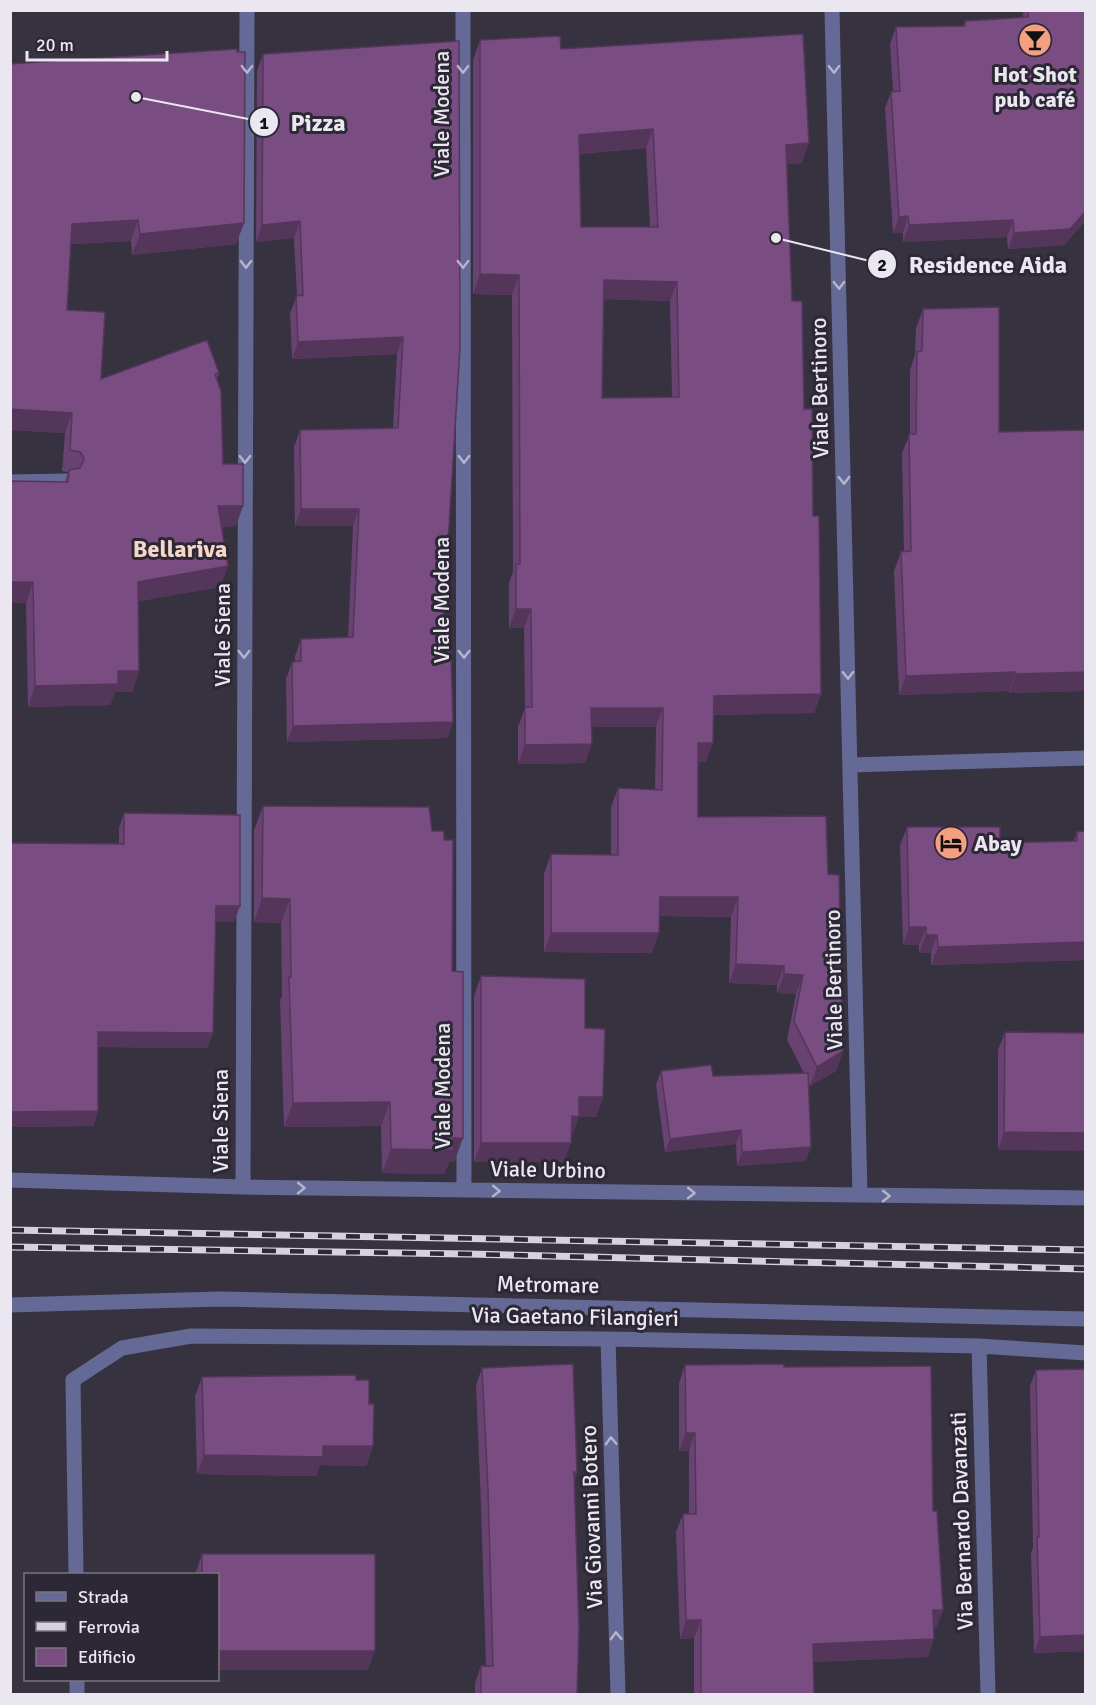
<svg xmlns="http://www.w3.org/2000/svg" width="1096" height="1705" font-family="Signika,sans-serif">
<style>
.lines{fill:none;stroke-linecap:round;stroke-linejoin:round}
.lane{stroke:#656996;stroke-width:15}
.street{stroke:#656996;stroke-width:15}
.rail-casing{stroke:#d5d2db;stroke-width:7}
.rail{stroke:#2d2836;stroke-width:4.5;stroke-dasharray:14;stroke-linecap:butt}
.wall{fill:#684270;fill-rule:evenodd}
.shaded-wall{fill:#55365b}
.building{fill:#794d82;stroke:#55365b;stroke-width:1.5;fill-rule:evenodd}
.oneway{stroke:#b5b5cc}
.labels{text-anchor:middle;stroke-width:6;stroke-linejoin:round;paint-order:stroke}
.poi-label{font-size:22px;font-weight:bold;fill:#eae7f0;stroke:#2d2836}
.street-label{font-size:22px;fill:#eae7f0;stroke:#2d2836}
.neighbourhood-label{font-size:24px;font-weight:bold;fill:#f7d6ca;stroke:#2d2836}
.leader{fill:none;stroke:#eae7f0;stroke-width:2}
.callout-dot{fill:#eae7f0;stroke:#2d2836;stroke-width:2}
.mark-label{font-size:18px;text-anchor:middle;font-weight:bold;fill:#111}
.callout-label{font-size:24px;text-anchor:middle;font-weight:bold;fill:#eae7f0;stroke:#2d2836;stroke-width:6;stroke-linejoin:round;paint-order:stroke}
</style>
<rect width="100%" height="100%" fill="#373240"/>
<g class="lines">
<!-- lane -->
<path class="lane" d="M10,1305l209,-6 867,20"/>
<!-- street -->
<path class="street" d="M463,10l1,1180
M832,10l28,1185
M10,482l57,-1
M850,765l236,-7
M10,1180l233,7 843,11
M243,1187l4,-1177
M608,1339l10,355
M979,1346l9,348
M76,1574l-3,-194 49,-32 69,-12 417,3 371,7 107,7
M77,1680v14"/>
<defs>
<path id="rail" d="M10,1230l1076,20
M10,1247l458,7 618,15"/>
</defs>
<!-- rail casing -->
<use href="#rail" class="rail-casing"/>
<!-- rail -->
<use href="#rail" class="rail"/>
</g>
<!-- wall -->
<path class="wall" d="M1024,10h62v210l-22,25 -56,4 -1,-12 -104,5v-9h-10l-8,-125 6,-16 2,-1 -3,-47 6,-17 67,-1 2,-5 57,-4z
M480,40l81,9 241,114 -15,1 5,137 12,108 9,107 8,178 -7,19 -100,2 -8,47h-8v55l130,57 15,177 -7,20 -26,15 -2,-4 -2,79 -69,5 -1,-22 -71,8 -9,-67 5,-14 52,5 91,-3 -17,-33 9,-46 -19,-1v-8l-48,-2 2,-66 -71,-1 -8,37 -108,-1v-78l7,-20 60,1v-48l7,-19 37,2 1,-63h-65l-6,36 -67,1v-37l7,-19 -1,-80h-15v-45l4,-11 -1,-277 -39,-1v-234zM646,148l4,79h-69l-2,-73zM604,299l66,2 2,96 -70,1z
M459,41l-16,583 10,98 -6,16 -160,4 -1,-63 6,-17h3v-6l6,-17 47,-1 5,-112h-58l-1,-79 6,-17 93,-2 4,-74 -105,5 -2,-46 7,-17 -3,-58 -38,4 1,-171 6,-17z
M10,64l234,159 -8,21 -104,11 -1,-14 -60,3 -4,66 34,69 118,-6 -2,6 6,85 13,62 -15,1 7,39 -8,21 -82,14 1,70 -7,21h-17l-5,13 -82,2 -2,-104 42,-131 -6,-1 3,-38 -55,-3z
M923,309l76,123 87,-2v261l-77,2v-2l-110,4 -5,-124 7,-19h3l-2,-99 8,-19v-64l5,-15 1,-27z
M263,806l169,25 12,9 19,298 -9,24h-5l-5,12 -62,-1 -1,-47 -97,1 -4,-127 2,-4 -1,-73 -27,-1v-92z
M124,813l110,109 -19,-1 -2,112 -6,15 -109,-1v64l-5,15 -83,1v-284l109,1v-16z
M907,827l93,16 74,-2 3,-9 9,-1v129l-155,5v-12h-12v-8h-16l-3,-100z
M481,976l104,52 18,69 -7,20h-17l-8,19 -7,26h-90v-166z
M1005,1032l81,1 -88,117v-100z
M685,1365l99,2 149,144 10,99 -7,18h-2l-6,29 -115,5 1,33h-120v-57l-14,1 -4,-107 7,-18h6v-63h-10v-68z
M482,1368l95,104 -3,10 3,213h-102v-12l6,-17h5l-5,-161 -5,-120z
M1086,1369v282l-52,2 -3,-100 2,-5 -3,-162 6,-16z
M202,1377l154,3 13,24 4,42 -7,20 -46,-1 -4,11 -119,-2 -2,-78z
M202,1554l166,116 -150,-95h-23z"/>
<!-- shaded-wall -->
<path class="shaded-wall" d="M653,129l-7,19 -74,6 7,-19z
M809,143l-7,20 -23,1 7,-19z
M1086,211v9l-22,25 -56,4 6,-16z
M908,216l-5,17h-10l6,-16z
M138,220l-7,21 -67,3 8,-20z
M1013,220l-6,17 -104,5 6,-17z
M300,221l-6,17 -38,4 6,-17z
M244,223l-8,21 -104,11 8,-21z
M480,274l39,1 -7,20 -39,-1z
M604,280l73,2 -7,19 -73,-2z
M403,337l-6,17 -105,5 6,-17z
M10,409l62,4 -7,20 -55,-3z
M218,506h25l-7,20 -26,1z
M301,509h58l-6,17h-58z
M228,566l-8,21 -90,16 8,-21z
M10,582h23l-7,21h-16z
M516,609h15l-7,19h-15z
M118,671h21l-7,21h-17l-5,13 -82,2 7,-21z
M1016,672l-7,19 -110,4 7,-19z
M1086,672v19l-77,2 7,-19z
M821,694l-7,19 -107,2 7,-19z
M591,708h72l-7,19h-72z
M453,722l-6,16 -160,4 6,-16z
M698,743h15l-7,19h-15z
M592,744l-7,19 -67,1 7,-19z
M660,897h78l-7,20 -78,-1z
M262,898l28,1 -9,24 -27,-1z
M216,906h24l-6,16 -24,-1z
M909,927h17l-7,18h-16z
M551,933h108l-7,20 -108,-1z
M926,935h11l-6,18h-12z
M1086,942v18l-155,5 7,-18z
M736,964l48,2 -7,19 -48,-2z
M784,974l19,1 -7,19 -19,-1z
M98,1032l115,1 -6,15 -114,-1z
M843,1051l-7,20 -26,15 7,-19z
M579,1097h24l-7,20h-20h3l-7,19h-7z
M390,1102l-9,24 -97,1 9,-24z
M98,1111l-5,15 -83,1v-15z
M741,1130l-5,14 -71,8 5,-13z
M1004,1132l82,1v18l-88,-1z
M453,1138h10l-9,24h-5l-5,12 -62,-1 9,-24z
M481,1143h90l-7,19h-90z
M811,1147l-5,14 -69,5 5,-14z
M686,1433h9l-6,18h-10z
M323,1446h50l-7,20 -46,-1 -4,11 -119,-2 7,-19z
M574,1472h3l-6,17z
M933,1610h10l-7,18h-9z
M686,1620h15l-7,18 -14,1z
M1086,1635v16l-52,2 6,-16z
M934,1639l-6,18 -122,5 7,-18z
M218,1651h157l-7,19h-150z"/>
<!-- building -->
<path class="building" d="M1028,10h58v201l-16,18 -56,4 -1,-13 -104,5 -1,-9 -9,1 -8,-125 9,-1 -4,-64 69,-1v-5l63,-4z
M803,34l6,109 -23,2 6,156h10l2,108h8l1,107h6l2,178 -107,2 -1,47h-15v74l128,-1 2,58 11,1 4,176 -26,16 -23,-46 9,-46 -19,-1v-8l-48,-2 2,-67h-78l-1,36h-108v-79l67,1v-67l44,2 1,-82h-72l1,36 -67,1v-38h7l-1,-98h-15v-45h4l-1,-289 -39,-1v-234l80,-4 1,13zM653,129l5,98h-77l-2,-92zM604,280l73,2 2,115 -77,1z
M459,41l1,306 -17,277h7l3,98 -160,4 -1,-64 9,-1v-22l52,-2 6,-128h-58l-1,-79 98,-2 5,-91 -105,5 -2,-46 7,-1 -3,-74 -38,4 1,-171z
M237,49v3h8l-1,171 -104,11 -2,-14 -66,4 -5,86 38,2 -4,67 106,-39 12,33 -4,1 6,17 2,73h20v42h-25l10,60 -90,16 1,89h-21v13l-83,2 -2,-104h-23v-101l58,1 1,-12 11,-2 4,-8 -1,-4 -3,-4 -10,-2 2,-37 -62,-4v-345z
M999,307v125l87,-2v242l-70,2v-2l-110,4 -5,-124 10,-1 -2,-117h7l1,-82 5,-1 1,-42z
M263,806l166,1 3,24h12v9h9l-1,131 11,1v166h-10v12l-62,-1 -1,-47 -97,1 -4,-126h2l-1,-78 -28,-1z
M124,813l116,2v91h-24l-3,127 -115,-1v79l-88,1v-269l114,1z
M907,827h93v16l77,-2v-9l9,-1v111l-148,5 -1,-12h-11v-8h-17z
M481,976l104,3v49l20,1 -2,68h-24v20l-7,-1 -1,27h-90z
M1005,1032l81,1v100l-82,-1z
M711,1065l2,11 95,-3 3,74 -69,5 -1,-22 -71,9 -9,-68z
M573,1364l4,108h-3l5,157 -2,66h-96v-29h12l-5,-178 -6,-120z
M784,1364v3l147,-1 2,145h4l6,99h-10l1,29 -121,5 1,51h-113v-75h-15l-3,-106h13l-1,-81h-9l-1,-68z
M1086,1369v266l-46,2 -3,-100h2l-3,-167z
M356,1375v5h13v24h5l-1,42h-50v11l-119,-2 -2,-78z
M202,1554h173v97h-157v-76h-16z"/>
<!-- one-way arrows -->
<defs><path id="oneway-chevron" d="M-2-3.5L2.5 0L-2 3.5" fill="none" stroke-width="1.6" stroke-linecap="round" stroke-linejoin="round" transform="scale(1.5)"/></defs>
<g class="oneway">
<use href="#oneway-chevron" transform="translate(247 69) rotate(90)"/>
<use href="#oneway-chevron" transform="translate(463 69) rotate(90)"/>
<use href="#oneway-chevron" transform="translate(834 69) rotate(89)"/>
<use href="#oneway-chevron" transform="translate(246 264) rotate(90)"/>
<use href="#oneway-chevron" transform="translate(463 264) rotate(90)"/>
<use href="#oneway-chevron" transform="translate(839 285) rotate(89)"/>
<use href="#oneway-chevron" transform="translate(245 459) rotate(90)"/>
<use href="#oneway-chevron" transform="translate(464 459) rotate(90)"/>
<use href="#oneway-chevron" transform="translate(844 480) rotate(89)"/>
<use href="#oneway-chevron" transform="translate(244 654) rotate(90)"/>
<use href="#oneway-chevron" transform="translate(464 654) rotate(90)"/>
<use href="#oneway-chevron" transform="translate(848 675) rotate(89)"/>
<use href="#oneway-chevron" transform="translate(301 1188) rotate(1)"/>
<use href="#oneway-chevron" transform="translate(496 1191) rotate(1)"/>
<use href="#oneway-chevron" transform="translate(691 1193) rotate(1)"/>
<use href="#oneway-chevron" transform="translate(886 1196) rotate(1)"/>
<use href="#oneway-chevron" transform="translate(611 1441) rotate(-92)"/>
<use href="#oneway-chevron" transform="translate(616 1636) rotate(-92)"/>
</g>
<!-- icons -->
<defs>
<symbol id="bar-disc" viewBox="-11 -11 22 22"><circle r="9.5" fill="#f2a081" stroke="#2d2836"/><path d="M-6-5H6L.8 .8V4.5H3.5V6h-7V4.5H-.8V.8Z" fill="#111"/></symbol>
<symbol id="hotel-disc" viewBox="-11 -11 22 22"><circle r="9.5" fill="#f2a081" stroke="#2d2836"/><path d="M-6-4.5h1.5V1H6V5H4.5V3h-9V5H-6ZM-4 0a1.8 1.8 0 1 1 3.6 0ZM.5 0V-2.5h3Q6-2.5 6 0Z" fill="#111"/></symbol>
</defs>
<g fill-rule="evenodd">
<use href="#bar-disc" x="1016" y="21" width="38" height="38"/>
<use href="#hotel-disc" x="932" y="824" width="38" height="38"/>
</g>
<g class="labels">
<!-- poi labels -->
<g class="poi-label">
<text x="1035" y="82">Hot Shot<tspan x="1035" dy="25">pub café</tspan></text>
<text x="974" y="851" text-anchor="start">Abay</text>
</g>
<!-- street labels -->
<g class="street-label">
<text transform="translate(441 114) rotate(-90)" y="8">Viale Modena</text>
<text transform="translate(819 388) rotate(-91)" y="8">Viale Bertinoro</text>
<text transform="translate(441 600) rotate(-90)" y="8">Viale Modena</text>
<text transform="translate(222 635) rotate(-90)" y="8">Viale Siena</text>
<text transform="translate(833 980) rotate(-91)" y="8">Viale Bertinoro</text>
<text transform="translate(442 1086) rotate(-90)" y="8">Viale Modena</text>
<text transform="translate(220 1121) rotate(-90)" y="8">Viale Siena</text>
<text transform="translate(548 1169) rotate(1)" y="8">Viale Urbino</text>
<text transform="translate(548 1284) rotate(1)" y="8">Metromare</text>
<text transform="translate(575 1316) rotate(1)" y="8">Via Gaetano Filangieri</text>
<text transform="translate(591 1517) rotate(-92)" y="8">Via Giovanni Botero</text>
<text transform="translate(961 1521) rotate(-92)" y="8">Via Bernardo Davanzati</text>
</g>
<!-- neighbourhood labels -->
<g class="neighbourhood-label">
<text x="180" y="557">Bellariva</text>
</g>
</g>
<!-- callouts -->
<path class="leader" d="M136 97L264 122M776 238L882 264"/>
<g class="callout-dot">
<circle cx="136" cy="97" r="6"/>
<circle cx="776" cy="238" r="6"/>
<circle cx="264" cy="122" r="15"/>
<circle cx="882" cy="264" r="15"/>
</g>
<g class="mark-label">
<text x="264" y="129">1</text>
<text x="882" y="271">2</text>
</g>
<g class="callout-label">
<text x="318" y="131">Pizza</text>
<text x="988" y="273">Residence Aida</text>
</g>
<!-- border -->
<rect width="1096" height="1705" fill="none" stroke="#eae7f0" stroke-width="24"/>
<!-- legend -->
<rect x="24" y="1573" width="195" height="108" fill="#2d2836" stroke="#797480" stroke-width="1.5"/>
<rect x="36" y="1592" width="30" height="9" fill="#656996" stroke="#797480" stroke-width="1.5"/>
<text x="78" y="1603" font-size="18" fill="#eae7f0">Strada</text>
<rect x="36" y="1622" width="30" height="9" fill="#d5d2db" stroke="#797480" stroke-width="1.5"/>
<text x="78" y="1633" font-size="18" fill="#eae7f0">Ferrovia</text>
<rect x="36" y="1648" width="30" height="18" fill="#794d82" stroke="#797480" stroke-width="1.5"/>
<text x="78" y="1663" font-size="18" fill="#eae7f0">Edificio</text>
<!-- scale -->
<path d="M27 51v9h140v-9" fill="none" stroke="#eae7f0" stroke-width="3"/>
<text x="36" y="51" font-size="18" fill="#eae7f0" stroke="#2d2836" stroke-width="4.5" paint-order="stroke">20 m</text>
</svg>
